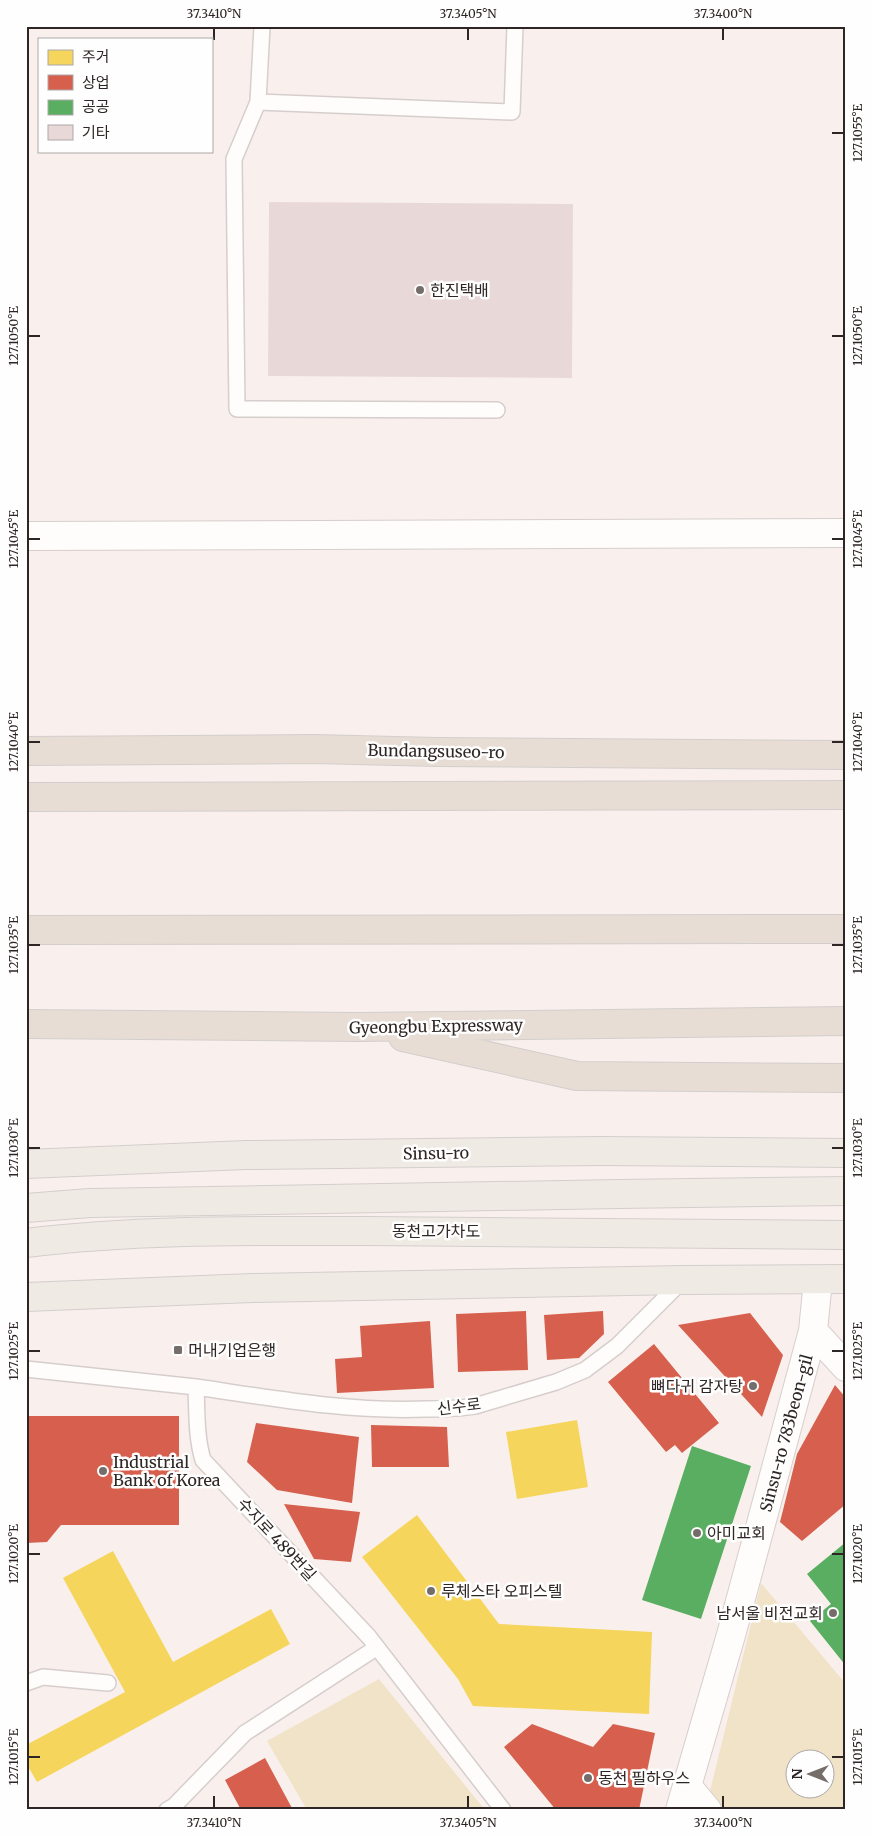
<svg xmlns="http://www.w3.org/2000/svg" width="872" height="1836" font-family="Merriweather,'Noto Sans KR',serif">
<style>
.green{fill:#f1e3c8;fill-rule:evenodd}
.homes{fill:#f6d55c}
.shops{fill:#d6604d}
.public{fill:#5aae61}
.building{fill:#e9d8d8}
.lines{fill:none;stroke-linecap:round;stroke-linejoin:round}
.lane-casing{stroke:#d6cecc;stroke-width:18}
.street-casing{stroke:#d6cecc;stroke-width:30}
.secondary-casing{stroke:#d6cecc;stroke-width:30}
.primary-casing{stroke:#d3cecd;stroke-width:30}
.highway-casing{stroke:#d3cecd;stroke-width:30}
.lane{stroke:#fefdfc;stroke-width:15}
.street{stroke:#fefdfc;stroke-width:28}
.secondary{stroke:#fefdfc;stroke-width:28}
.primary{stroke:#f0eae4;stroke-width:28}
.highway{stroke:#e7ddd4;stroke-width:28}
.primary-bridge-casing{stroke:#d3cecd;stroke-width:30;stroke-linecap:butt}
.primary-bridge{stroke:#f0eae4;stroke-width:28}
.ticks{fill:none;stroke:#2e2624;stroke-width:2}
.poi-dot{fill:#756d6a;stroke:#fefefe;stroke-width:2}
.labels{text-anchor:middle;stroke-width:5;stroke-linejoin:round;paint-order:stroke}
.poi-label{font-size:16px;fill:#2e2624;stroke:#fefefe;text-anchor:start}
.street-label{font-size:16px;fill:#2e2624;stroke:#fefefe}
.neatline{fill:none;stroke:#2e2624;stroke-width:2}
.ticks-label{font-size:12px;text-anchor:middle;fill:#2e2624}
</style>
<rect width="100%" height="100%" fill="#f9f0ed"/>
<!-- green -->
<path class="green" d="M761,1583l85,101v126h-121l-15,-19zM794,1758h30v30h-30z
M379,1679l106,131h-178l-40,-69z"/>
<!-- homes -->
<path class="homes" d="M577,1420l11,67 -71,12 -11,-67z
M417,1515l82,109 153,8 -3,82 -176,-8 -15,-27 -96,-122z
M113,1551l60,111 98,-53 19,35 -253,138 -11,-19v-18l99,-53 -62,-114z"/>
<!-- shops -->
<path class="shops" d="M526,1311l2,59 -70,2 -2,-58z
M603,1311l1,23 -25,24 -32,2 -3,-45z
M750,1313l33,42 -21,62 -84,-92z
M430,1321l4,67 -97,5 -2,-34 27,-2 -2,-31z
M654,1344l65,79 -37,30 -7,-8 -9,7 -58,-70z
M835,1385l11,13v106l-44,37 -22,-19 17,-68z
M26,1416h153v109h-118l-14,17 -21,1z
M256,1423l103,14 -7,66 -75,-13 -30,-28z
M371,1425l76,2 2,40h-77z
M284,1504l76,8 -9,50 -37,-3z
M532,1724l61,23 20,-23 42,9 -16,77h-83l-52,-63z
M265,1758l28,52h-52l-16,-30z"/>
<!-- public -->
<path class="public" d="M692,1446l59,20 -50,153 -59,-19z
M846,1542v124l-36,-45 21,-17 -24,-30z"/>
<!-- building -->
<path class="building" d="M269,202l304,2 -1,174 -304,-2z"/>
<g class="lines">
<defs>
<path id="lane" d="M262,26l-4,76 254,10 3,-86
M258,102l-24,57 3,250 260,1
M26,1369l170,18c1,24 0,50 7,73l166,177 134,173
M196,1387c76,11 152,25 229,22 17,0 33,0 50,-3l81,-24 29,-12 32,-24 65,-65
M26,1683l17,-6 65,6
M167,1810l7,-4 71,-73 131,-85"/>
<path id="street" d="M813,1331l33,36
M687,1786l20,24
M680,1810l51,-175 82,-304 5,-51"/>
<path id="secondary" d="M26,536l820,-3"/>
<path id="primary" d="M26,1164l220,-9 355,-4 245,2
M619,1194l227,-3
M26,1243c114,-14 228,-12 342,-12 159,1 318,3 478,4
M26,1297l226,-9 431,-8 163,-1"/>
<path id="highway" d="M26,751l288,-2 123,3 409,3
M26,797l820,-2
M26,930l820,-1
M26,1024l332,3 488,-6
M403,1037l174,39 269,2"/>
</defs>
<!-- lane casing -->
<use href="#lane" class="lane-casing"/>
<!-- street casing -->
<use href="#street" class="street-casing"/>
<!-- secondary casing -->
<use href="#secondary" class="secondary-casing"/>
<!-- primary casing -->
<use href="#primary" class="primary-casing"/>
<!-- highway casing -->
<use href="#highway" class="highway-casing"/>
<!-- lane -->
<use href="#lane" class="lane"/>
<!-- street -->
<use href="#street" class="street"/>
<!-- secondary -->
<use href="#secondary" class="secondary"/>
<!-- primary -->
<use href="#primary" class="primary"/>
<!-- highway -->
<use href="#highway" class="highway"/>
<defs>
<path id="primary-bridge" d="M26,1208l64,-5 529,-9"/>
</defs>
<!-- primary-bridge casing -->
<use href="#primary-bridge" class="primary-bridge-casing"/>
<!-- primary-bridge -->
<use href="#primary-bridge" class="primary-bridge"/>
</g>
<!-- ticks -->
<path class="ticks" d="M214,28v12M468,28v12M723,28v12M832,133h12M28,336h12M832,336h12M28,539h12M832,539h12M28,742h12M832,742h12M28,945h12M832,945h12M28,1148h12M832,1148h12M28,1351h12M832,1351h12M28,1554h12M832,1554h12M28,1757h12M832,1757h12M214,1796v12M468,1796v12M723,1796v12"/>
<!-- markers -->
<g class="poi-dot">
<circle cx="420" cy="290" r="5"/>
<rect x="173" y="1345" width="10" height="10" rx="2.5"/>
<circle cx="753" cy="1386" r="5"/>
<circle cx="103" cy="1471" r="5"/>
<circle cx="697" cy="1533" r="5"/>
<circle cx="431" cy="1591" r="5"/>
<circle cx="833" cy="1613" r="5"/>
<circle cx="588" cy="1778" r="5"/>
</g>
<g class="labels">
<!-- poi labels -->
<g class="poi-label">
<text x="430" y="296">한진택배</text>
<text x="188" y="1356">머내기업은행</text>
<text x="743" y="1392" text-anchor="end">뼈다귀 감자탕</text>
<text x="113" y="1468">Industrial<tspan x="113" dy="18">Bank of Korea</tspan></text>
<text x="707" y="1539">아미교회</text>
<text x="441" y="1597">루체스타 오피스텔</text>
<text x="823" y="1619" text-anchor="end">남서울 비전교회</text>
<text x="598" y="1784">동천 필하우스</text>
</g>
<!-- street labels -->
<g class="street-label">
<text transform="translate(436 751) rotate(1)" y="6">Bundangsuseo-ro</text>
<text transform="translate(436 1026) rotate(-1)" y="6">Gyeongbu Expressway</text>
<text transform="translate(436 1153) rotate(-1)" y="6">Sinsu-ro</text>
<text x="436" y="1237">동천고가차도</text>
<text transform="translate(459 1406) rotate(-7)" y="6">신수로</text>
<text transform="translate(786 1433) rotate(-75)" y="6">Sinsu-ro 783beon-gil</text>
<text transform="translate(277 1539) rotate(47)" y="6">수지로 489번길</text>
</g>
</g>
<!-- border -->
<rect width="872" height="1836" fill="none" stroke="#fefefe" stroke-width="55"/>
<!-- legend -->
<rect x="38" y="38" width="175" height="115" fill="#fefefe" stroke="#aba8a7"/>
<rect x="48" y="50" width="25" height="15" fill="#f6d55c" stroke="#aba8a7"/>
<text x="82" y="62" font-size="15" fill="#2e2624">주거</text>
<rect x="48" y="75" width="25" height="15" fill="#d6604d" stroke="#aba8a7"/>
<text x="82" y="88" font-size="15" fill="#2e2624">상업</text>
<rect x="48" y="100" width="25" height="15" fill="#5aae61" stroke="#aba8a7"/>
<text x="82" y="112" font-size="15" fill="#2e2624">공공</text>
<rect x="48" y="125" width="25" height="15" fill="#e9d8d8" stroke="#aba8a7"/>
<text x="82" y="138" font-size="15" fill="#2e2624">기타</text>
<!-- north arrow -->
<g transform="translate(810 1774) rotate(270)"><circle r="24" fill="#fefefe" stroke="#aba8a7"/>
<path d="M0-4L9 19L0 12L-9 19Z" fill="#756d6a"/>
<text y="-8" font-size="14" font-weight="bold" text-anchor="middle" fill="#2e2624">N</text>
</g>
<rect x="28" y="28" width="816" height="1780" class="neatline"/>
<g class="ticks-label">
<text x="214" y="18">37.3410°N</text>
<text x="468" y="18">37.3405°N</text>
<text x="723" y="18">37.3400°N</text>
<text transform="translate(858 133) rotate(-90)" y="4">127.1055°E</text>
<text transform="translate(858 336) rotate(-90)" y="4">127.1050°E</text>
<text transform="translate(14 336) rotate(-90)" y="4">127.1050°E</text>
<text transform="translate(858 539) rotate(-90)" y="4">127.1045°E</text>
<text transform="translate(14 539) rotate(-90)" y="4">127.1045°E</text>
<text transform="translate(858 742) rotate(-90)" y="4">127.1040°E</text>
<text transform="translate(14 742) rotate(-90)" y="4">127.1040°E</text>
<text transform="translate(858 945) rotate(-90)" y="4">127.1035°E</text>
<text transform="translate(14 945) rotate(-90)" y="4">127.1035°E</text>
<text transform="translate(858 1148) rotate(-90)" y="4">127.1030°E</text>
<text transform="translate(14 1148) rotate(-90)" y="4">127.1030°E</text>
<text transform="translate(14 1351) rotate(-90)" y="4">127.1025°E</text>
<text transform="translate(858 1351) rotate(-90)" y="4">127.1025°E</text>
<text transform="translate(858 1554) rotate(-90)" y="4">127.1020°E</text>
<text transform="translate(14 1554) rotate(-90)" y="4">127.1020°E</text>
<text transform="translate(14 1757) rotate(-90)" y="4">127.1015°E</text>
<text transform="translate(858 1757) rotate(-90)" y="4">127.1015°E</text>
<text x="214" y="1827">37.3410°N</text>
<text x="468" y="1827">37.3405°N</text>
<text x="723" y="1827">37.3400°N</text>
</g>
</svg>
